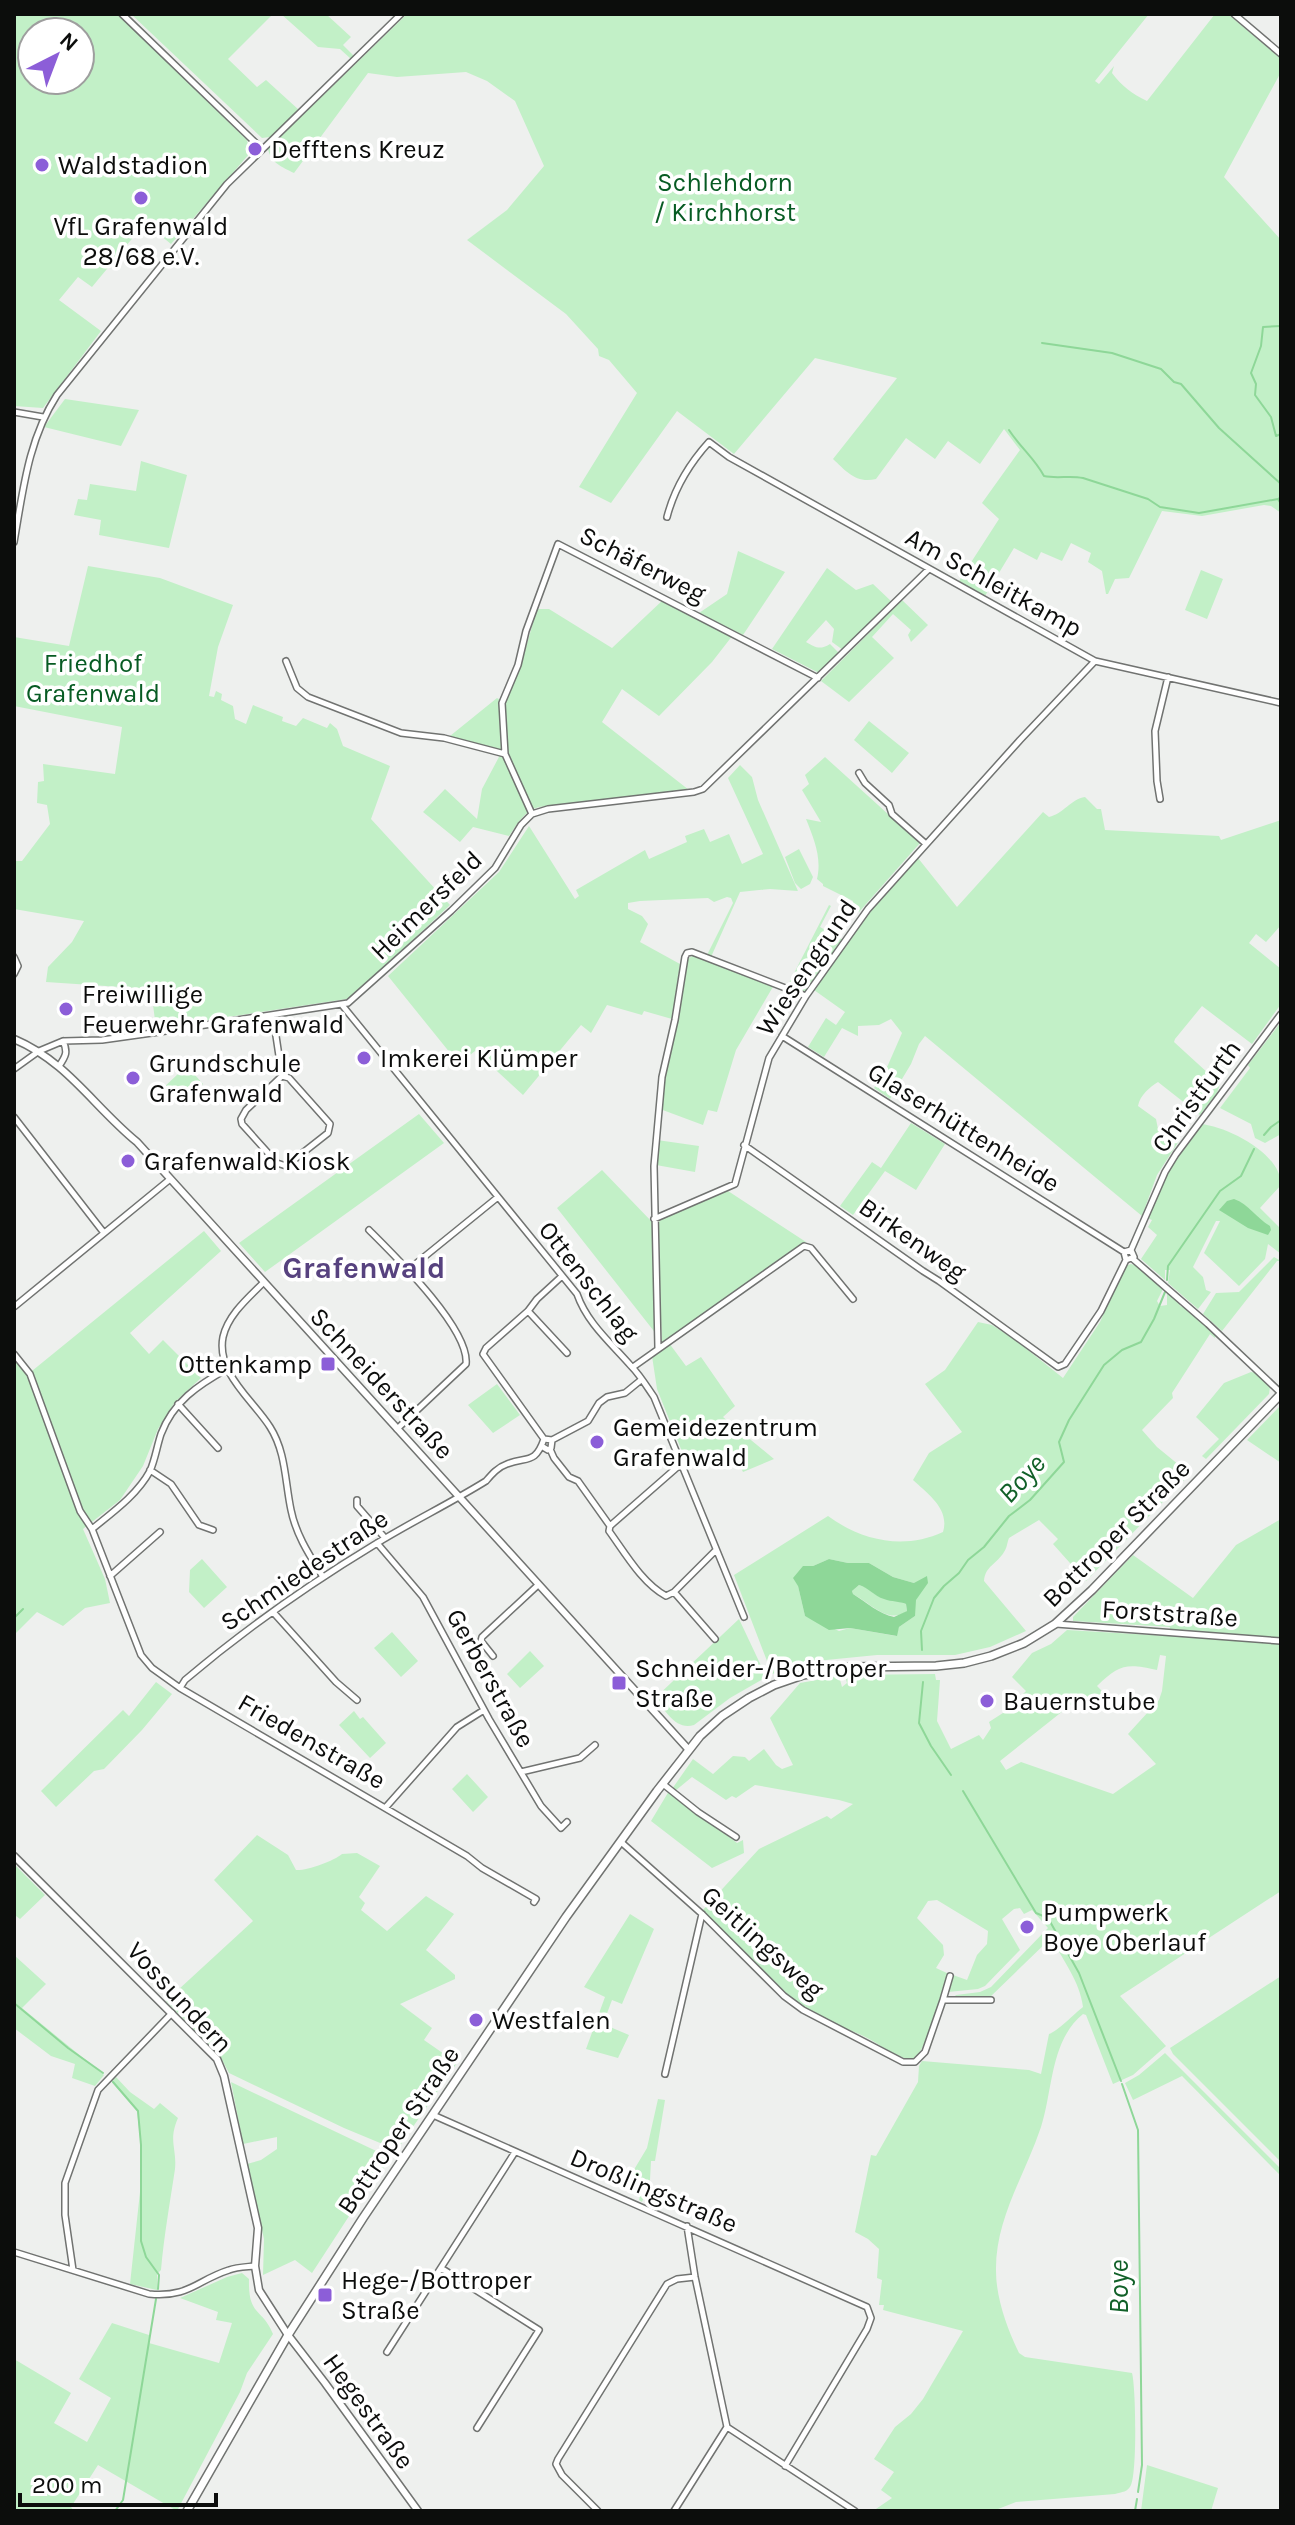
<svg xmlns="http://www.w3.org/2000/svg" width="1295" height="2525" font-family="Karla,sans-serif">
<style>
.green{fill:#c2f0c7;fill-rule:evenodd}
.water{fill:#8ed798;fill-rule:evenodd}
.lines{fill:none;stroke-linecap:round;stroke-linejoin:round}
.stream{stroke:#8ed798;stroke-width:2}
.minor-casing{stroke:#717371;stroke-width:8}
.tertiary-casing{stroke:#717371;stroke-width:9}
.secondary-casing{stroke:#717371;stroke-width:10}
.minor{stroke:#fff;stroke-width:5}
.tertiary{stroke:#fff;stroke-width:6}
.secondary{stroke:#fff;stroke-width:7}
.poi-dot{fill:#8c5ed8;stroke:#fff;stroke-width:3}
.labels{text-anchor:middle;stroke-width:7;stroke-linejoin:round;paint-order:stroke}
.poi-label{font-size:26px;fill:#0c0d0c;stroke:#fff;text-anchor:start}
.park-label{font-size:26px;fill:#075b23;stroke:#fff}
.street-label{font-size:26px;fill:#0c0d0c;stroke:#fff}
.water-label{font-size:28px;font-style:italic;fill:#126129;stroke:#fff}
.quarter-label{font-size:30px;font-weight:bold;fill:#57427f;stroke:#fff}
</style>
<rect width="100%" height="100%" fill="#eef0ee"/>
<!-- green -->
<path class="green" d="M14,14h104l129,126 3,13 -79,91 -26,-21 -53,64 -14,-10 -19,23 42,31 -58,77 -29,-2zM32,32h48v48h-48z
M131,14h142l-45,45 29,28 9,-7 33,30 -29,27 -8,1z
M281,14h45l25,23 -8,8 11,11 -3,3 -11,-10 -22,-2z
M407,14h742l-54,67 4,3 15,-18 -2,7c10,13 20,21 35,28l68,-87h13l53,45v13l-57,105 57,63v273l-10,-7 -7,-1 -62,11 -40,-5 -33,67 -14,1 -7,15h-2l-4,-23 -14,-9 3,-9 -20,-10 -9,18 -21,-9 -4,8 -23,-12 -29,48 -26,-15 40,-62 -17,-16 38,-53 -16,-21 -24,35 -32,-23 -13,18 -29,-21 -30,41c-20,5 -30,-8 -43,-20l64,-81 -82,-20 -81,96 -57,-43 -66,92 -32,-16 58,-94 -28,-33 -10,-4 -1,-7 -32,-35 -99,-74 40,-30 37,-44 -29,-65 -28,-20 -21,-9 -69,5 -29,-4 -74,100c-12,-6 -23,-10 -26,-24z
M65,399l74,11 -18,36 -77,-19z
M141,461l46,14 -18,73 -70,-13 2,-15 -27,-5 4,-16 9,1 3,-16 46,7z
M738,551l47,21 -42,63 -44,-22 28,-19z
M88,566l72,12 73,27 -15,42 -9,49 5,1 2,-6 6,3 -1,6 12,6 2,13 11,5 7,-19 30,12 -1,4 14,5 7,-8 24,10 3,-5 7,6 6,17 47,20 -19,53 79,86 -68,64 -35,30 -191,29 -5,-39 -105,-7 2,-15 24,-25 12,-21 -70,-12v-48h8l28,-37 -3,-19 -10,-2 1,-21 6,-1 -1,-17 72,10 7,-47 -108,-21v-69l55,9z
M827,568l29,22 17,-6 19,18 -49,48 -11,-8 2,-13 -8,-9 -20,22c10,6 14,8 24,2l9,9 -20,20 -47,-24z
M1201,570l22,9 -16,40 -22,-9z
M664,599l69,36 -21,27 -53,54 -37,-27 -20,33 87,68 -150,17c-15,4 -21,16 -30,29l-36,-9 -13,15 -37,-30 22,-23 32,30 5,-30 18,-34v-4l-50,-15 47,-38 7,4 20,-48 13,-45h12l63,39z
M902,600l26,25 -17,17 -3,-7 3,-5 -18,-16 -21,23 22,21 -45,44 -28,-21z
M869,721l40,32 -17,20 -38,-33z
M825,757l95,86 -61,69 -7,-7 1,-4 -30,-15v-2l-6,-5c5,-21 -3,-40 -11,-60l15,3 -19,-32 7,-6 -4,-9z
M740,765l12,12 6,23 40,91 -28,-2 -30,3 -29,65 -4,-2 26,-52 -2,-5 -4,-1 -13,5 -6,-4 -68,3 -12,2v6l14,7 6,8 -8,18 40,22 -8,55 -28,-8 -2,4 -35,-10 -16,28 -10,-8 -58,70 -48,-44 -16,13 -71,-88 111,-104 30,-46 46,73 4,-3 -3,-6 69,-40 4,9 38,-17 -2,-6 19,-7 6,13 19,-8 13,30 21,-10 -35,-76z
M1085,797l12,12h4l4,21 114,6 2,4 60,-20v105l-15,17 -10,-8 -7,9 32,26v35l-29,40 -50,-38 -27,33 -1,3 46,42 -3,9 -17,22 -42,-33c-8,5 -18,13 -20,24l18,13 2,10 21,12 -22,34 -15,41 -217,-180 -6,8 -8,20 -21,35 -16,-11 14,-23 14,-32 -11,-14 -12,6 -21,1v10l-16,-8 -18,29 -16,-10 18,-29 10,7 9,-13 -31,-22 59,-82 45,-50 39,49 86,-95 6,5c14,-3 22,-18 36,-20z
M799,849l14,28 -3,7 -9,5 -6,-6 -10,-26z
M829,905l2,1 -11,21 23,13 -36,51 -3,1 -16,-7z
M694,955l80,30 -38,65 -19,62 -9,-2 -5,15 -43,-16 3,-30 23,-119z
M1281,1022v112l-16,9 -10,-5 -4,-14 -31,-16 30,-40 -2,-3z
M192,1061l8,9 -5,5 8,9 -22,19 -3,-3 -3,2 -12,-14z
M419,1114l25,29 -179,129 -26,-29z
M911,1123l34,21 -29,46 -31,-19 -32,44 -13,-9 32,-44 9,6z
M1201,1124c27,3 80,29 80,61l-21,23 21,21v25l-13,-10 -3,15 -26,27 -35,-33 16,-32h-4l-23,46 10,10 3,13 5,2 -13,17 -30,-26 2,-13h-5v10l-24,-21 16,-24 -9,-8 4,-7 -5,-2 27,-58z
M657,1140l42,6 -4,26 -39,-7z
M602,1170l51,53 4,112 -100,-127z
M728,1191l78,51 -144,101 -5,-119 6,-7z
M204,1231l17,20 -91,82 19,21 14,-14 38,38 -26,24 -17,27 -15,37 -23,34 -37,29 22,50 5,24 -25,5 -22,18 -26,-14 -23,23v-276l13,16z
M1274,1257l7,4h-4l-55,70 -19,-17 13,-21 23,-1z
M1131,1264l6,2 27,21 -7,14 3,5 7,-1v-15l12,11 1,5 6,2 30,26 -1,4 -5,-4 -38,59 1,5 -31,32 15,17 33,27 -104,107 -33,-37 5,-5 -19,-19 -30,18c-2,5 -2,10 -5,14 -7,12 -19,14 -20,29l42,50 -36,16 -35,8h-78l-61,6 -44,13 -38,-99 94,-59c34,25 76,34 115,16 7,-23 -15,-38 -30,-52l16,-27 33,-21 -37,-48 20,-14 33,-48 14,3 22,14 49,39 37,-56 25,-56zM829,1559l19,4h21l24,14 21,6 1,33 -16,11 -3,9 -46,-8 -11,3 -34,-15 -7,-30 15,-20z
M669,1343l17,23 15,-9 34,49 -12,11 51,42 -31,13 -12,-25 -44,17 -30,-75 -5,-33z
M1251,1372l5,1 14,14 -1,7 -63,65 -4,-3 17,-17 -23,-22 28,-34z
M497,1384l23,31 -27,18 -25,-28z
M1281,1405v58l-34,-23z
M1281,1519v372l-161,105 46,50 -33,29 -20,9 -27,-69 -3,-1c-33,27 -30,76 -42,113 -16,48 -46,92 -45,144 0,27 11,57 23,82l6,4 107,16c4,15 5,99 -1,112 -3,7 -9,7 -16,9l-99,8 -23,9h-120l19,-13 -11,-8 13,-18 -20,-13 21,-32 16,-13 12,-15 40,-68 -80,-21 1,-5h-5l3,-25 -5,-2 2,-29 -11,-10 -13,-7 16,-77 5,1 42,-74 1,-16 3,-5 107,9 12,4 8,-40c9,-3 25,-20 34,-27 -3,-25 -20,-47 -32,-69l-62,60h-36l3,-3 24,-3 11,-5 57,-59 -16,-18 -8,4 -4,-6 -6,1 -12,10 18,31 -35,36 -7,3 -30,3 5,-17 14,5 10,-25 10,-11 1,-13 -51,-31 -9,1 -11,17 26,27 1,10 -8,13 13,6 -20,60 -11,22 -8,4 -6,-2c-16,-6 -29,-17 -45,-24 -24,-10 -47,-20 -68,-36l-89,-87 57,-62 68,-33 4,3 22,-15 -14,-4 -84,-15 -19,13 -4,-2 -6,4 -34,-23 -17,14 -3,-2 21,-30 20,15 20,-18 12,1 4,4 15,-12 12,16 6,4 11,-4 -23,-47 30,-35 39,-7 3,11 5,-4 -2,-7 2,-1 88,-1 1,6h4l-3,41 14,28 28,-14 4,5 8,-12 -2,-6 17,-11 20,-20 -14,-14 20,-24 19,-9 16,-14 101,6 2,-9 -97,-6v-4l60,-62 60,43 43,-53zM1160,1655l6,1 -4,35 -3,9 -31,34 28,30 -43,30 -92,-32 -15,8 -6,-9 83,-66 13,11 10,-11 -9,-9c22,-22 30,-23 60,-16z
M202,1559l25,28 -23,21 -15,-16 1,-22z
M859,1585c9,2 12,7 19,11 9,4 19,4 28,8l1,7c-18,14 -37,-8 -54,-17l-1,-3z
M739,1619l26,55 -2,5 -33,19 -36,27c-18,6 -29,-15 -39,-27z
M392,1632l26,29 -17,16 -27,-29z
M530,1651l14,15 -24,22 -13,-14z
M156,1682l16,12 -30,36 -38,39 -10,2 -38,36 -15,-16 82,-81 6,6z
M354,1711l6,8 3,-2 23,26 -16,15 -31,-33z
M467,1774l21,23 -15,15 -21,-23z
M669,1791l68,52 6,-3 1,13 -32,15 -61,-47z
M257,1835l31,20 8,15c10,1 38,-9 46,-16l15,-1 23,13 -21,31 6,6 -4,7 26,21 39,-35 28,18 -28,36 29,25v4l-55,25 32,24 -8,12 33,23 -60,87 -53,-22 -115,-55 -9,-17 -54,-55 87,-80 -39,-41z
M14,1864l31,31 -25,24 -4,-3 -2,2z
M630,1914l24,15 -32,75 -10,-4 -9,24 26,11 -11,23 -32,-9 19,-52 -21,-10z
M14,1955l32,29 -24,24 82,67 -9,11 -23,-8 3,-14 -24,-8 -37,-28z
M1281,1976v186l-108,-108 -3,-6z
M1165,2053l116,116v7l-99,-100 -49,24 -8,-17 14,-8z
M116,2077l14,15 24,17 6,-6 18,15c-10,23 -1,30 -3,51 -5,33 -11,67 -14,101l-4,4v16l-27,-6 10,-92v-54l-3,-27 -26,-30z
M231,2082l160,76 -38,52 -41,63 -17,-13 -32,15 1,-36 -17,-75 14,-4 16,-11v-12l-34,7z
M658,2099l7,1 -10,61h-4l-1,19 -8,22 -3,-2 1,-4 -14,-6 6,-17 15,-25z
M242,2273l7,6c-1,38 13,28 24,55l-26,39 -7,19 -63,119 -79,-46 -27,42 3,4h-60v-152l57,34 -17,30 33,19 24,-44 -32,-19 33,-56 37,12v8l70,20 13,-40 -16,-3 2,-8 -38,-14 47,-21z
M1147,2465l71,23 -7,23h-70z"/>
<!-- water -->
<path class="water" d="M1234,1199c15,5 22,19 36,27l1,4 -3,5 -20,-7 -29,-18 8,-9z
M829,1559l19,4h21l24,14 21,6 13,-7 1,7 -12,17 -1,16 -16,11 -2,9 -47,-8 -21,2 -24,-14 -7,-30 -5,-8 10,-12h10zM859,1585c10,3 15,11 25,14 8,3 15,2 22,5l1,7 -13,6c-15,-3 -28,-15 -41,-23l-1,-3z"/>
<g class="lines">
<!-- stream -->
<path class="stream" d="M1281,326l-18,1 -2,19 -10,27 5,11 -1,11 16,22 5,19 5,-2
M1042,343l70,10 49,16 13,13 7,2 38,44 62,56
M1009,430c11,17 26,29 35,46 14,3 26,-1 39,2l65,21 12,8 39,6 79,-14
M1281,497l-3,2 3,5
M1264,1135l7,-8 10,-7
M1167,1280l1,-14 52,-75 21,-15 13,-27
M14,1618l9,-9
M922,1650l-1,-19 13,-33 10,-12 15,-13 9,-13 16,-13 25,-31 21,-16 34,-38 -5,-20 10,-22 35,-55 18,-15 19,-8 13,-23 11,-27
M923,1682l-4,41 12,23 20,29
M963,1791l73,122 12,5 31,55 42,108
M14,2003l54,45 35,25
M113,2082l25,29 3,34v96l5,16 13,18 -1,14
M1122,2084l16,46 4,335 -4,27
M115,2511l8,-11 33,-201
M1135,2511l2,-12"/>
<defs>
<path id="minor" d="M122,14l140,135
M1234,14l47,40
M14,412l29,5
M667,517c7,-27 23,-54 42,-75l20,15 366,204 186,42
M14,542c9,-51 14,-102 43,-147l170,-211 174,-170
M286,661l11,27 11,9 93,36 43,5 61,16
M859,773l6,10 24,22 3,9 34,30
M1160,799l-3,-18 -2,-50 13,-54
M532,814l-27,-60 -3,-51 16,-38 8,-34 32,-87 260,134
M14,957l4,9 -4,8
M342,1005l235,289c10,29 34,49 54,72 9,9 16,21 23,31l90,220
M273,1016l9,60 -36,34 -5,9 1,5 35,39 9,3 42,-33 2,-9 -41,-46 -7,-2
M782,1036l342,216 2,8 8,-3 -3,-7 -7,2
M59,1066c7,-10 9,-14 4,-25
M14,1069l25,-18 24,-10 39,-1 64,-9 182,-28 103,-92 44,-43 26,-43 11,-11 16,-5 146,-17 9,-3 226,-220
M14,1117l90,116
M744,1145l179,126 16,10 119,86 7,-3 36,-53 25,-51
M654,1219l81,-35 34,-126 37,-62 62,-87 152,-169 75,-79
M369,1230c25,25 101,99 97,134l-69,65
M1131,1250l34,-78 11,-18 105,-140
M1133,1259l75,65 73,69
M408,1270l90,-73
M263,1283c-15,15 -35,32 -40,54 -7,36 30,63 47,90 16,25 15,55 21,83 5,25 19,46 32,67
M14,1307l155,-127
M528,1311l39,42
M658,1348l-4,-182 8,-89 13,-57 10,-63 2,-4 5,-1 114,44
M14,1354l16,20 50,137 12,18 49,126 11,13 28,20 287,168 15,12 54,31 -2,3
M633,1367l171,-121 7,2 42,51
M178,1404l40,44
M544,1439l-61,-85 3,-6 42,-37 9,-12 24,-22
M552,1440l36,-19 11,-18 8,-6 18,-4 16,-13
M550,1449l4,9 15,19 9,4 32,45 -1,5c16,22 33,52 57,65l8,-4 42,-42
M150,1470l21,14 28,41 14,5
M357,1500v6l28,32
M610,1526l72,-63
M92,1529c21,-17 45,-34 58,-58 5,-11 7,-25 11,-37 12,-32 37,-49 66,-65
M377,1543l46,54 66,122 52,87 20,22 6,-6
M110,1576l50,-44
M674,1592l41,47
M273,1612l63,70 21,18
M1056,1624l225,17
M493,1656l-12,-15 1,-4 56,-52
M180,1688l5,-8c59,-50 123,-95 189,-135 37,-23 75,-41 112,-64 6,-7 12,-14 21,-17 20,-8 28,1 37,-25l8,1 -1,8 -3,2 -5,-3
M521,1772l59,-14 15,-13
M663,1784l35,28 38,25
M386,1807l71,-80 27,-17
M621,1842l81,72 82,82 19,14 100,52h12l10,-10 18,-52h48
M943,2000l7,-24
M665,2074l37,-160
M433,2115l434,192 4,11 -4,11 -82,137
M687,2226l8,51 32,150 128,84
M14,2252l135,42c40,4 48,-14 80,-24 8,-3 17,-3 26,-4
M441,2268l98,62 -62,98
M73,2270l-8,-55v-32l33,-93 74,-77
M387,2352l128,-200
M598,2511l-36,-36 -6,-11 2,-5 109,-175 10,-5 18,-2
M674,2511l53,-84"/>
<path id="tertiary" d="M14,1039c54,23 79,67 123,103l552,608
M14,1856l203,203 7,17 34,152 -3,38 4,24 29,45 37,48 93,128"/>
<path id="secondary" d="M187,2511l101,-176 75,-117 203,-301 91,-126 43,-55 22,-20 27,-18 25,-13 29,-10 48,-8 85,-1 28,-3 27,-7 33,-13 31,-19 37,-34 189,-196"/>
</defs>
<!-- minor casing -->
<use href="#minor" class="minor-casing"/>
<!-- tertiary casing -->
<use href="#tertiary" class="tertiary-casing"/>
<!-- secondary casing -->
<use href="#secondary" class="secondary-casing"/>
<!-- minor -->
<use href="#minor" class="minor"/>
<!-- tertiary -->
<use href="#tertiary" class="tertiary"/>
<!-- secondary -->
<use href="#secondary" class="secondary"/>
</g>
<!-- markers -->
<g class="poi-dot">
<circle cx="255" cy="149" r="8"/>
<circle cx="42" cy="165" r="8"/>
<circle cx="141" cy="198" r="8"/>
<circle cx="66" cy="1009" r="8"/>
<circle cx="364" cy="1058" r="8"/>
<circle cx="133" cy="1078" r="8"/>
<circle cx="128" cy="1161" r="8"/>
<rect x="320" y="1356" width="16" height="16" rx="4"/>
<circle cx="597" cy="1442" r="8"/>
<rect x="611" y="1675" width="16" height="16" rx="4"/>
<circle cx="987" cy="1701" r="8"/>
<circle cx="1027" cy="1927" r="8"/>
<circle cx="476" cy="2020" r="8"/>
<rect x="317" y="2287" width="16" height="16" rx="4"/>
</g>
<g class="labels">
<!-- poi labels -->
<g class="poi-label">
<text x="271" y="158">Defftens Kreuz</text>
<text x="58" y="174">Waldstadion</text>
<text x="141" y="235" text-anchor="middle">VfL Grafenwald<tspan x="141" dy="30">28/68 e.V.</tspan></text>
<text x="82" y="1003">Freiwillige<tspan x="82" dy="30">Feuerwehr Grafenwald</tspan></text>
<text x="380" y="1067">Imkerei Klümper</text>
<text x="149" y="1072">Grundschule<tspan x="149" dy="30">Grafenwald</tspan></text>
<text x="144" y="1170">Grafenwald Kiosk</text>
<text x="312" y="1373" text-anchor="end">Ottenkamp</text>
<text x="613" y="1436">Gemeidezentrum<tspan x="613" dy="30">Grafenwald</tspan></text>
<text x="635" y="1677">Schneider-/Bottroper<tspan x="635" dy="30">Straße</tspan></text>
<text x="1003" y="1710">Bauernstube</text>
<text x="1043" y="1921">Pumpwerk<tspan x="1043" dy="30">Boye Oberlauf</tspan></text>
<text x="492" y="2029">Westfalen</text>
<text x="341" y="2289">Hege-/Bottroper<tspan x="341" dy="30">Straße</tspan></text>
</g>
<!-- park labels -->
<g class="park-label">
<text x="725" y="191">Schlehdorn<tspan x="725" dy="30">/ Kirchhorst</tspan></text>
<text x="93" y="672">Friedhof<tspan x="93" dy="30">Grafenwald</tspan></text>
</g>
<!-- street labels -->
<g class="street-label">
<text transform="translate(643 564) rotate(27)" y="9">Schäferweg</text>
<text transform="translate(994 582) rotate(29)" y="9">Am Schleitkamp</text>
<text transform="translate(426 905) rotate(-44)" y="9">Heimersfeld</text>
<text transform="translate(806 967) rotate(-56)" y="9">Wiesengrund</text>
<text transform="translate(1196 1096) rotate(-54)" y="9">Christfurth</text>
<text transform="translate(964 1127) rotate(32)" y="9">Glaserhüttenheide</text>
<text transform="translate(913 1239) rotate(35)" y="9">Birkenweg</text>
<text transform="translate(589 1281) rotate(52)" y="9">Ottenschlag</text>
<text transform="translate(382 1383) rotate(47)" y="9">Schneiderstraße</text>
<text transform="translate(1116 1533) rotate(-45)" y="9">Bottroper Straße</text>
<text transform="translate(304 1570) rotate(-34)" y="9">Schmiedestraße</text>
<text transform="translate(1170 1613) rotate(4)" y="9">Forststraße</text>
<text transform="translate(491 1678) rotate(61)" y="9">Gerberstraße</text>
<text transform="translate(312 1741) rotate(30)" y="9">Friedenstraße</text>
<text transform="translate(763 1942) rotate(42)" y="9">Geitlingsweg</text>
<text transform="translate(180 1997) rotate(47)" y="9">Vossundern</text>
<text transform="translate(398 2130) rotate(-56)" y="9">Bottroper Straße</text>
<text transform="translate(654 2190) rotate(23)" y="9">Droßlingstraße</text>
<text transform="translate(369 2411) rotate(54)" y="9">Hegestraße</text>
</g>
<!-- water labels -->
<g class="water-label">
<text transform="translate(1021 1478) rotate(-47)" y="10">Boye</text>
<text transform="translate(1118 2287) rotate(-90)" y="10">Boye</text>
</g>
<!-- quarter labels -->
<g class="quarter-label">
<text x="364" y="1278">Grafenwald</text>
</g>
</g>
<!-- border -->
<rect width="1295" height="2525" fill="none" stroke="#0c0d0c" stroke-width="32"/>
<!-- north arrow -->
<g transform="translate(56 56) rotate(42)"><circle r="38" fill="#ffffff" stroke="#9e9e9e" stroke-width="2"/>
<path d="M0-6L14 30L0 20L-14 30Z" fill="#8c5ed8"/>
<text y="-12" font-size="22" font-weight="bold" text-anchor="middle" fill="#0c0d0c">N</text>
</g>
<!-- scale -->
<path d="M20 2493v12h196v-12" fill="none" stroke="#0c0d0c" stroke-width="4"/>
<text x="32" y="2493" font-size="24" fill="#0c0d0c" stroke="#ffffff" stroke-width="6" paint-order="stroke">200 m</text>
</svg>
